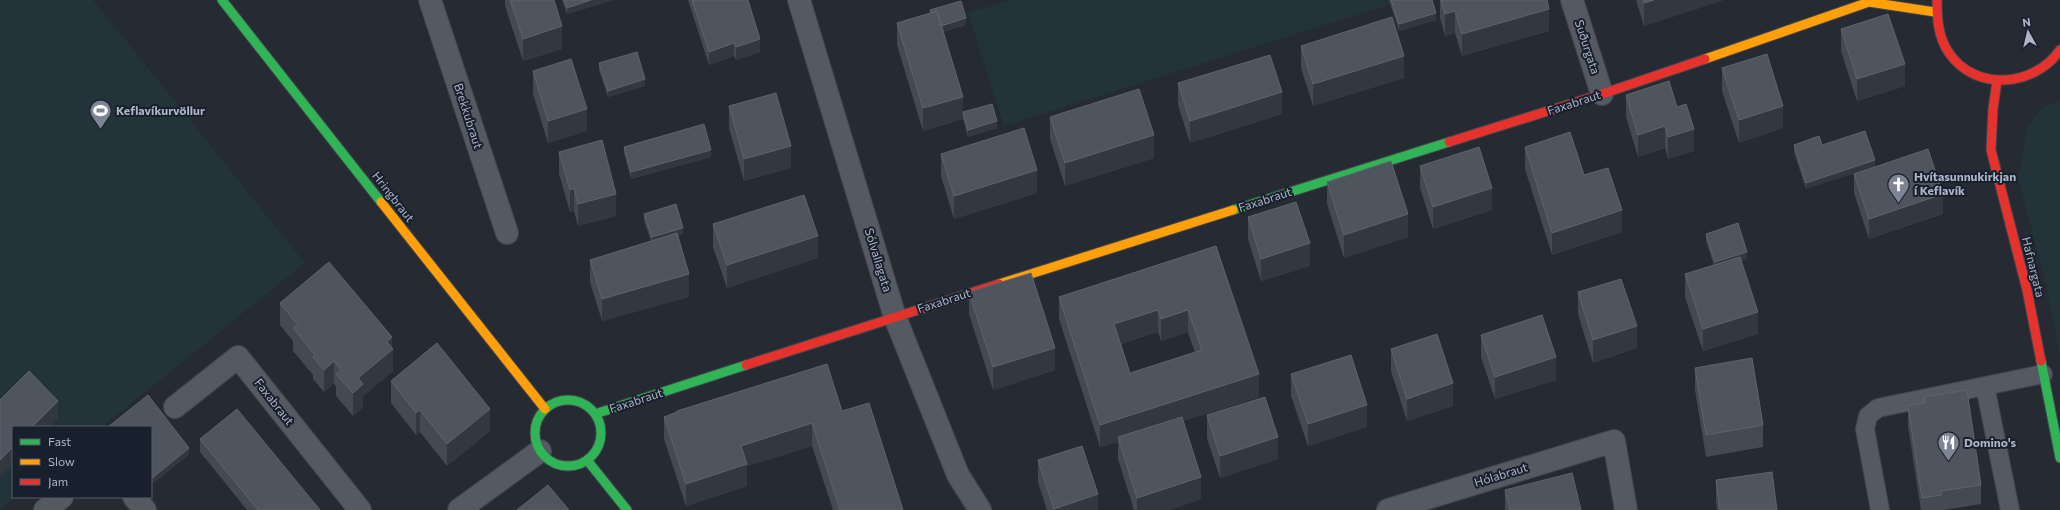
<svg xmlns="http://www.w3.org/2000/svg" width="2060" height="510" font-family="Commissioner,sans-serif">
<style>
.green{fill:#223439}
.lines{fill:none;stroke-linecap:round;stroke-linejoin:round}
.lane-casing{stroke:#42464e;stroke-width:20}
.street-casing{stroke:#42464e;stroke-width:24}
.fast-casing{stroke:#42464e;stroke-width:11}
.slow-casing{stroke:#42464e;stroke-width:11}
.jam-casing{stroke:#42464e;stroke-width:11}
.lane{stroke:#545962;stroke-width:18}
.street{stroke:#545962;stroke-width:22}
.fast{stroke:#30b455;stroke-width:9}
.slow{stroke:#ff9f0a;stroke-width:9}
.jam{stroke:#e5322d;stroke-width:9}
.wall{fill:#444952;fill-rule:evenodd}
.shaded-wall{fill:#333840}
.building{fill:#4f555e;stroke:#5e646e;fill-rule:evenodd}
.labels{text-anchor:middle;stroke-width:4;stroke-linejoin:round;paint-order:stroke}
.street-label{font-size:12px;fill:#adb5c6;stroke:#18202e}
.poi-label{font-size:12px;font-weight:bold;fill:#adb5c6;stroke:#18202e;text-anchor:start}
</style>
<rect width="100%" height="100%" fill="#252a33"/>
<!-- green -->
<path class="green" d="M0,0h93l212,263 -203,164h-89v70h2l-15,12z
M1010,0h390l1,1 -397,125 -36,-113z
M2060,100v256l-14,-72 -28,-106 10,-53 15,-18z"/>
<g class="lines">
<defs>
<path id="lane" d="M1985,386l25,124
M1880,510l-15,-81 3,-13 10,-8 165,-34"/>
<path id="street" d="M430,0l77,233
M799,0l96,317 63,158 22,35
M1572,0l30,94
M175,407l63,-50 122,153
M134,497l11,13
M45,510l17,-13
M459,510l81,-59
M1388,510l226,-69 12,69"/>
<path id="fast" d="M222,0l159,202
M1233,210l216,-68
M2041,361l19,97
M535 433a33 33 0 1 1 66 0a33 33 0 1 1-66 0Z
M595,414l151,-49
M587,460l40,50"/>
<path id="slow" d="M1705,59l164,-57 66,10
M381,202l164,207
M999,284l234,-74"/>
<path id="jam" d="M1937,0c0,19 1,37 12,53 27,39 85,34 111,-3
M1997,81l-4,28 -2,41 36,140 14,71
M1449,142l153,-48 103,-35
M746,365l253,-81"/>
</defs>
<!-- lane casing -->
<use href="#lane" class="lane-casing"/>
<!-- street casing -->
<use href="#street" class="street-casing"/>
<!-- fast casing -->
<use href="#fast" class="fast-casing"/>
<!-- slow casing -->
<use href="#slow" class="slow-casing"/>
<!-- jam casing -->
<use href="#jam" class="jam-casing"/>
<!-- lane -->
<use href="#lane" class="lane"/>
<!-- street -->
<use href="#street" class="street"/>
<!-- fast -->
<use href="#fast" class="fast"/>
<!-- slow -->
<use href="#slow" class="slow"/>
<!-- jam -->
<use href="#jam" class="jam"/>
</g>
<!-- wall -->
<path class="wall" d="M505,0h49l8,49 -39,12 -18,-55z
M562,0h51l-46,14z
M688,0h60l12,52 -24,8 -2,-4 -25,9z
M1389,0h43l4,20 -37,11z
M1440,0h107l2,31 -87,25 -7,-23 -10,3 -5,-18z
M1636,0h87l-79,26z
M930,10l36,15 -23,7 20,80 34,16 -29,9 -5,-18 -40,12 -26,-86v-22l33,-10z
M1841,29l64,57 -48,15 -16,-50z
M1301,46l103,32 -91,28 -12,-38z
M599,63l46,23 -37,11 -9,-27z
M1722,68l61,60 -44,15 -17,-52z
M533,71l54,60 -39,12 -15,-49z
M1178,83l104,31 -92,29 -12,-38z
M1626,95l51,12 17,44 -26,8 -3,-11 -27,9 -12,-40z
M729,106l62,62 -47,13 -15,-53z
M1050,117l104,41 -89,28 -15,-47z
M1819,136l-13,53 -12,-37v-7z
M624,147l87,10 -80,22 -7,-26z
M1525,147l59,28 38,57 -70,23 -27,-86z
M559,152l57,64 -38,10 -4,-15 -4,1 -11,-38z
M941,154l96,39 -83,26 -13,-43z
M1420,166l72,44 -59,19 -13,-41z
M1854,174l89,40 -74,25 -15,-46z
M1327,182l81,55 -64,21 -17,-54z
M644,214l39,20 -5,2 11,61 -87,24 -12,-39v-22l61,-19 -7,-20z
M1248,217l62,49 -49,15 -13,-42z
M713,224l105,34 -91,30 -14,-41z
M1706,234l41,25 -6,2 17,73 -55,17 -18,-54v-23l29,-9 -8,-24z
M1216,246l43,151 -76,24 18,78 -32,11h-35l-16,-51v-17l-18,5 -41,-128v-22zM1158,332l3,9 27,-9 7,21 -65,20 -9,-29z
M969,292l86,78 -62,20 -24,-76z
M1578,292l59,56 -44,15 -15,-49z
M280,303l112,45 1,23 -30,25v11l-10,9 -17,-20v-9l-2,-4 -10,9 -11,-13v-4l-20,-24v-10l-13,-16z
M1481,335l75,45 -61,19 -14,-42z
M1391,349l62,57 -46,15 -16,-50z
M1695,368l68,57v22l-57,10 -11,-67z
M1291,374l76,53 -59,19 -17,-50z
M391,381l99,50 -43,35 -27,-34 -4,3 -25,-32z
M1925,397l56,88v19l-37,6h-23l-13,-84v-20l17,-3z
M677,411h165l61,99h-70l-21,-64 -65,20v20l-61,20 -22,-67v-22l13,-4z
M1207,415l71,44 -58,19 -13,-40z
M200,439l120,71h-73l-47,-58z
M1038,460l60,50h-51l-9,-28z
M1716,480l61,30h-60l-1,-8z
M1505,490l76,20h-76z"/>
<!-- shaded-wall -->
<path class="shaded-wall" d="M591,0h22l-46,14v-6z
M1654,0h69l-79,26v-23z
M1549,9v22l-87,25v-22z
M1455,11v22l-10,3v-22z
M1436,13v7l-37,11v-7z
M966,18v7l-31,9v-7z
M562,26v23l-39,12v-22z
M760,39v13l-24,8v-13z
M734,43v13l-25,9v-13z
M1404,56v22l-91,28v-22z
M1905,64v22l-48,15v-22z
M645,79v7l-37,11v-6z
M1282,92v22l-92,29v-22z
M963,97v22l-40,12v-23z
M1783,106v22l-44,15v-23z
M587,109v22l-39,12v-22z
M997,121v7l-29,9v-7z
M1665,126v22l-27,9v-22z
M1694,129v22l-26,8v-22z
M1154,135v23l-89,28v-23z
M791,146v22l-47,13v-22z
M711,150v7l-80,22v-7z
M1875,160v7l-69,22v-6z
M1037,170v23l-83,26v-23z
M574,188v23l-4,1v-22z
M1492,188v22l-59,19v-22z
M616,194v22l-38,10v-22z
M1943,194v20l-74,25v-20z
M1622,210v22l-70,23v-22z
M1408,214v23l-64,21v-23z
M683,228v6l-31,10v-7z
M818,236v22l-91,30v-23z
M1310,243v23l-49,15v-22z
M1747,252v7l-32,10v-7z
M689,274v23l-87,24v-22z
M1158,310v22l-44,14v-22z
M1188,310v22l-27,9v-22z
M1758,312v22l-55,17v-22z
M1637,326v22l-44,15v-23z
M392,337v13l1,-1v22l-30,25v11l-10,9v-23l5,-15 29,-36z
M1055,348v22l-62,20v-23z
M1556,357v23l-61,19v-22z
M334,361v22l-10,9v-22z
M1259,374v23l-140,44 -1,-4v5l-18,5v-22z
M1453,383v23l-46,15v-22z
M58,401v17l-9,9h-17z
M1367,405v22l-59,19v-22z
M490,409v22l-43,35v-22z
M420,410v22l-4,3v-22z
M812,423v23l-65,20v20l-61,20v-22l55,-38z
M1278,437v22l-58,19v-22z
M13,447v17l-13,13v-17z
M189,448v7l-38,30v-6z
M1201,477v22l-32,11h-32v-12z
M1098,494v16h-44v-1z"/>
<!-- building -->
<path class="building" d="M510,0h44l8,26 -39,13z
M564,0h27l-24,8z
M692,0h56l12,39 -24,8 -2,-4 -25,9z
M1391,0h41l4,13 -37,11z
M1441,0h106l2,9 -87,25 -7,-23 -10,3z
M1643,0h11l-10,3z
M961,1l5,17 -25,8 -4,-15 -6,2 -1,-3z
M937,11l26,86 -40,11 -26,-85z
M1888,14l17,50 -48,15 -16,-50z
M1392,17l12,39 -91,28 -12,-38z
M637,52l8,27 -37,12 -9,-28z
M1767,54l16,52 -44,14 -17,-52z
M1270,55l12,37 -92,29 -12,-38z
M571,59l16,50 -39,12 -15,-50z
M1669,81l8,26 9,-3 8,25 -26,8 -3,-11 -27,9 -12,-40z
M1139,89l15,46 -89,28 -15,-46z
M776,93l15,53 -47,13 -15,-53z
M992,104l5,17 -29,9 -5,-18z
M704,124l7,26 -80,22 -7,-25z
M1024,128l13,42 -83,26 -13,-42z
M1865,131l10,29 -69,23 -12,-38 25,-9 3,9z
M1570,132l14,43 24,-7 14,42 -70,23 -27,-86z
M602,140l14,54 -38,10 -4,-16 -4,2 -11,-38z
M1479,147l13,41 -59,19 -13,-41z
M1928,149l15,45 -74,25 -15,-45z
M1391,161l17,53 -64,21 -17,-53z
M804,195l14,41 -91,29 -14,-41z
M1296,202l14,41 -49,16 -13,-42z
M676,204l7,24 -31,9 -8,-23z
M1738,223l9,29 -32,10 -9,-28z
M677,233l12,41 -87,25 -12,-39z
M1216,246l43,128 -159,51 -41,-128zM1158,310l3,9 27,-9 14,40 -72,23 -16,-49z
M1740,257l18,55 -55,17 -18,-55z
M329,262l63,75 -5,5 6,7 -35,29 5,6 -10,9 -17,-19 5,-4 -7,-9 -10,9 -11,-13 2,-2 -22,-27 5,-3 -18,-22z
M1031,273l24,75 -62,19 -24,-75z
M1621,279l16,47 -44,14 -15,-48z
M1542,315l14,42 -61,20 -14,-42z
M1437,334l16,49 -46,16 -16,-50z
M437,343l53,66 -43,35 -27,-34 -4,3 -25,-32z
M1351,355l16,50 -59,19 -17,-50z
M1752,358l11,67 -57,10 -11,-67z
M827,364l15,47 27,-8 34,107h-63l-28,-87 -71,23 6,18 -61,20 -22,-67 13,-5v-1z
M29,371l29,30 -26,26h-19v20l-13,13v-60z
M1967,390l14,95 -40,6v4l-19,3 -14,-92 17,-3v-6z
M148,395l41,53 -38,31v-52h-43z
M1265,397l13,40 -58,19 -13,-41z
M237,409l83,101h-62l-58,-71z
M1182,417l19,60 -64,21 -19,-61z
M1082,446l16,48 -44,15 -16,-49z
M1772,472l5,38h-57l-4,-30z
M1572,473l9,37h-71l-5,-20z
M548,485l21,25h-52z"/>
<!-- icons -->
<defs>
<symbol id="stadium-pin" viewBox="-11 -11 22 30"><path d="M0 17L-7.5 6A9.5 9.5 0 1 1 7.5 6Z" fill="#7d8493" stroke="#18202e"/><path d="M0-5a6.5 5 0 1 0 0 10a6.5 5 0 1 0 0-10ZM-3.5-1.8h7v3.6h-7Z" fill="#fff"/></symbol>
<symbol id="church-pin" viewBox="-11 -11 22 30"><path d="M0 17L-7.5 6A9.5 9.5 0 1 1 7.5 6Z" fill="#7d8493" stroke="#18202e"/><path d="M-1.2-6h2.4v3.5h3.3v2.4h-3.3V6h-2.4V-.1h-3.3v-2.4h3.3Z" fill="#fff"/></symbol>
<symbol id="restaurant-pin" viewBox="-11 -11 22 30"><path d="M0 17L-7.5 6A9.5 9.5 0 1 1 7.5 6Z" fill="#7d8493" stroke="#18202e"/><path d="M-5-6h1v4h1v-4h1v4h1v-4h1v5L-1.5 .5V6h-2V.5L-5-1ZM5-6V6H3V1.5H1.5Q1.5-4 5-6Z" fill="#fff"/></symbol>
</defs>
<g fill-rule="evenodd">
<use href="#stadium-pin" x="88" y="98" width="25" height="34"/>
<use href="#church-pin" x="1886" y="172" width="25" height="34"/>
<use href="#restaurant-pin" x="1936" y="430" width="25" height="34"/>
</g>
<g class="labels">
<!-- street labels -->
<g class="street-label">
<text transform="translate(1587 47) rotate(72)" y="4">Suðurgata</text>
<text transform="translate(1574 103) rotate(-18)" y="4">Faxabraut</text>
<text transform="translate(468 116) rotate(72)" y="4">Brekkubraut</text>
<text transform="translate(393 197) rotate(52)" y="4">Hringbraut</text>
<text transform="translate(1265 200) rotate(-18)" y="4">Faxabraut</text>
<text transform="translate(878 260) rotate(73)" y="4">Sólvallagata</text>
<text transform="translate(2033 267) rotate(76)" y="4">Hafnargata</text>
<text transform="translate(944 301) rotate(-18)" y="4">Faxabraut</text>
<text transform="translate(636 401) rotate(-18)" y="4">Faxabraut</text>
<text transform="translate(274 402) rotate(52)" y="4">Faxabraut</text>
<text transform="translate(1501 475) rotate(-17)" y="4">Hólabraut</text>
</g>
<!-- poi labels -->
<g class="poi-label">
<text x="116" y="115">Keflavíkurvöllur</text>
<text x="1914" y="181">Hvítasunnukirkjan<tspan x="1914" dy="14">í Keflavík</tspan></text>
<text x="1964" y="447">Domino's</text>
</g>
</g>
<!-- legend -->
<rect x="12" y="426" width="140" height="72" fill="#18202e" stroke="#545c6b"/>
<rect x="20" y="439" width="20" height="6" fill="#30b455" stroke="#545c6b"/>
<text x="48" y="446" font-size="12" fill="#adb5c6">Fast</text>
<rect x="20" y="459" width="20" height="6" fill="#ff9f0a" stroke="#545c6b"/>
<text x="48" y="466" font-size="12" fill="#adb5c6">Slow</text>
<rect x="20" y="479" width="20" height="6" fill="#e5322d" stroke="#545c6b"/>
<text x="48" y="486" font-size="12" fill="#adb5c6">Jam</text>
<!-- north arrow -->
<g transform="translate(2028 32) rotate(352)" stroke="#18202e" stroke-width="3" paint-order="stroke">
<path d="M0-3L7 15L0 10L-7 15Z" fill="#adb5c6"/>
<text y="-6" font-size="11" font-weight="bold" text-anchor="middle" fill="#adb5c6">N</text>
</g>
</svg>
